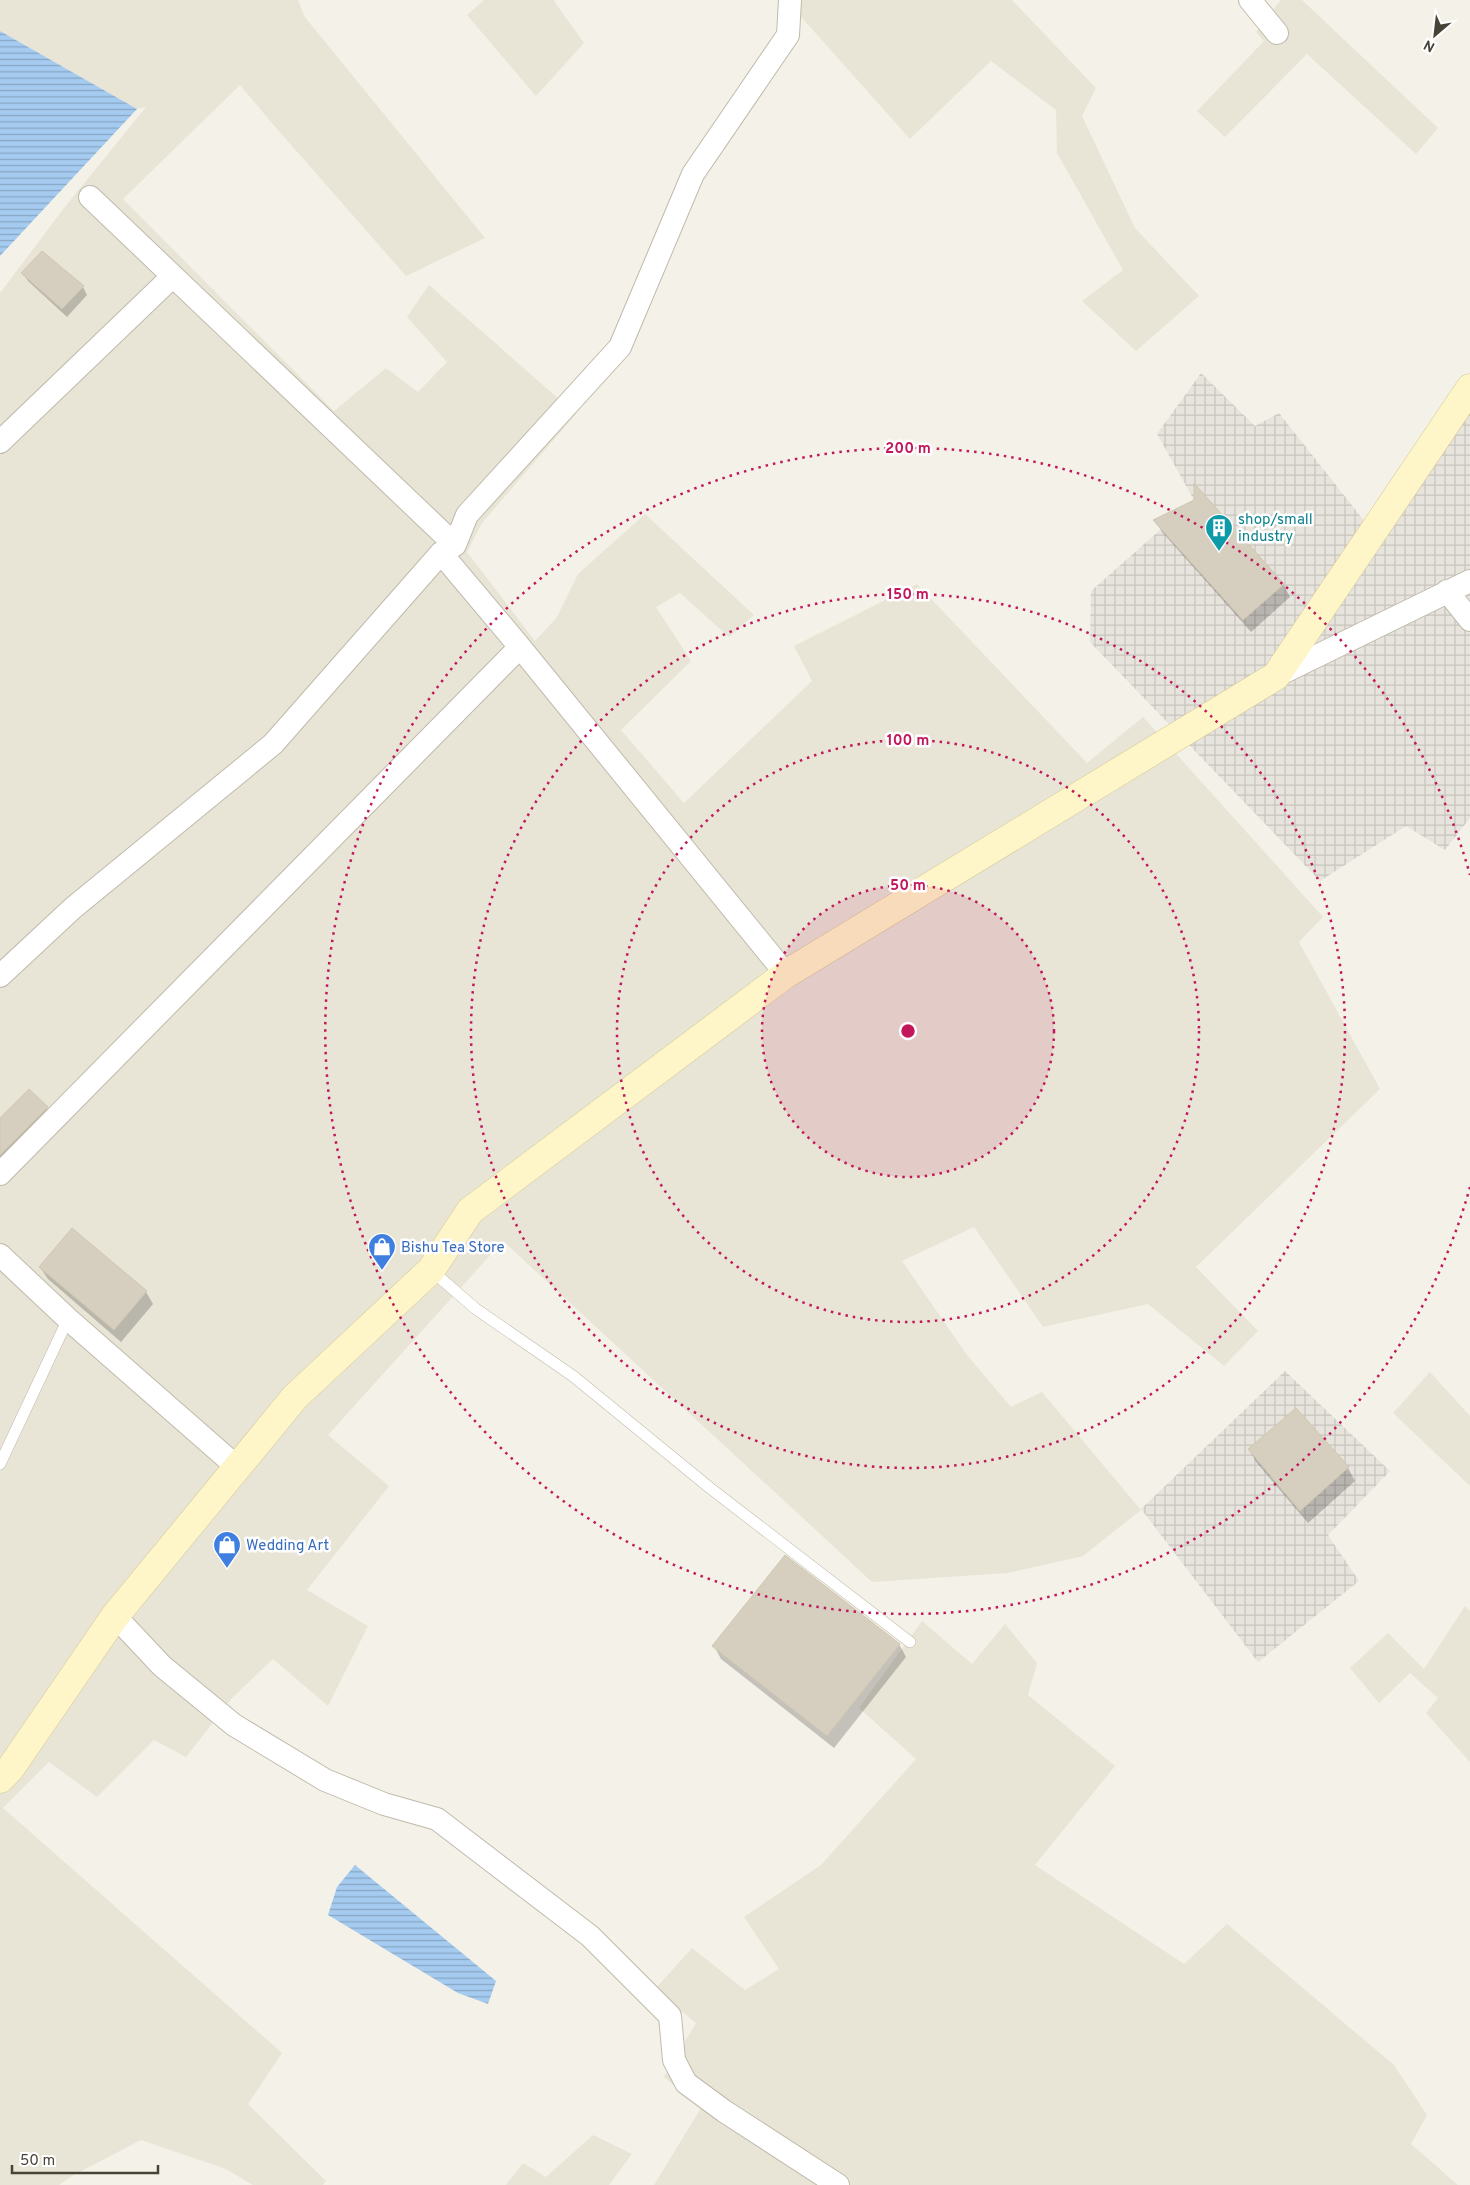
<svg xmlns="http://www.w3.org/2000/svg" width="1470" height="2185" font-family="Overpass,sans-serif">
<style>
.residential{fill:#e8e4d6}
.industrial{fill:url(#industrial-grid)}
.water{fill:url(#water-rules)}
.shadow{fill:#0003}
.building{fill:#d6cebe;stroke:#d0c7b1}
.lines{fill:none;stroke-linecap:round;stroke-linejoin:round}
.service-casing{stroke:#c0baab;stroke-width:12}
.minor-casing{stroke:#c0baab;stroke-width:24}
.secondary-casing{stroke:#d4c999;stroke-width:29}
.service{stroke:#fff;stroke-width:11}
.minor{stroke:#fff;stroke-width:22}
.secondary{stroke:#fef6c8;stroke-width:28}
.ring{fill:none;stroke:#c2185b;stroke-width:2.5;stroke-dasharray:2.5 5}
.labels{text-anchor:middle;stroke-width:5;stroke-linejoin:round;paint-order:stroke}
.culture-label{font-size:15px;fill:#0d838f;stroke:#fff;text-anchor:start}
.shop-label{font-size:15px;fill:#366cbe;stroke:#fff;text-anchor:start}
.centre{fill:#c2185b;stroke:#fff;stroke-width:2.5}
.ring-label{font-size:15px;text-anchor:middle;font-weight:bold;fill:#c2185b;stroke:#fff;stroke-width:5;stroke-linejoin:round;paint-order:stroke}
</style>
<defs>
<pattern id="industrial-grid" width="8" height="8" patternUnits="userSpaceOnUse" patternTransform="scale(1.25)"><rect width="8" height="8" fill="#e7e3dd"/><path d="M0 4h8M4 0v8" fill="none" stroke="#c8c4be"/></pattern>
<pattern id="water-rules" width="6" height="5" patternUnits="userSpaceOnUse" patternTransform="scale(1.25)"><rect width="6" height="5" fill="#a5cbf0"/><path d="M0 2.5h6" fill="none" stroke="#88a6c3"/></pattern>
</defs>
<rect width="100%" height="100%" fill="#f4f2e8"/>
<!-- residential -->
<path class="residential" d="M0,0h298l6,16 181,222 -79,38 -135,-154 -31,-37 -117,114 211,212 52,-43 32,24 29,-30 -40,-45 22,-32 147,129 -94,109 -15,29 68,89 22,-24 21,-43 67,-60 109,101 -25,22 -49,-44 -24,14 35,54 -70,69 63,73 128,-122 -18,-35 123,-62 170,179 56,-46 180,200 -24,25 81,147 -184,178 62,64 -34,35 -76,-62 -105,23 -69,-100 -72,34 65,94 44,52 31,-15 99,118 -58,46 -75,17 -136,9 -369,-341 -175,194 61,51 -82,104 61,36 -40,80 -55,-47 -40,38 -47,60 -32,-17 -57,57 -48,-35 -46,46 279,245 -34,51 78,77 -3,4h-70l-27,-16 -85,-29 -69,36 -13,9h-59v-1892l64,-85 82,-101 -9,2 -137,-78z
M484,0h71l-1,1 30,42 -48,53 -69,-81z
M786,0h226l84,88 -14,28 53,112 64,68 -63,55 -54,-50 41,-31 -66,-117 -1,-43 -65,-49 -81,78z
M1281,0h21l136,128 -22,26 -109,-100 -82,83 -28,-26 67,-70 -8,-9z
M1430,1372l40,44v70l-77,-73z
M1465,1606l5,5v151l-44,-49 12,-15 -28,-25 -31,30 -29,-35 38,-35 36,36z
M922,1621l50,43 33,-40 32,39 -9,32 87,71 -80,99 149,99 43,-40 167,141 33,50 -16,29 47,41h-804l47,-77 -37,-31 32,-54 -41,-34 37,-41 53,42 34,-21 -35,-52 77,-52 95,-106 -57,-51z
M593,2135l39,19 -23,31h-103l17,-22 23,14z"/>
<!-- industrial -->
<path class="industrial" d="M1201,373l54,53 24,-13 90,114 101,-143v434l-25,32 -39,-24 -86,55 -230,-239 1,-51 103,-91 -37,-66z
M1285,1371l105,100 -62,64 31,46 -101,81 -117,-153z"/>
<!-- water -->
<path class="water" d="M0,31l137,78 -137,147z
M355,1865l141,116 -8,23 -30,-11 -130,-78 9,-28z"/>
<!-- shadow -->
<path class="shadow" d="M23,273l60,14 4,8 -20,22 -39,-36z
M1155,520l128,64 7,13 -39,35 -89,-100z
M47,1108l7,12 -54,55v-55z
M40,1267l106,25 7,12 -32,38 -73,-63z
M1296,1409l52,59 7,13 -47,42 -52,-61 -7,-13z
M899,1644l7,13 -72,91 -113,-89 -7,-13z"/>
<!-- building -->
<path class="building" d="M42,251l42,35 -22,23 -41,-36z
M1194,483l90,101 -41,36 -90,-100 41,-20z
M29,1089l19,18 -48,48v-37z
M72,1228l75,63 -33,39 -75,-63z
M1296,1408l53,59 -49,44 -52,-62z
M785,1555l115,89 -73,92 -115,-90z"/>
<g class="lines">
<defs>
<path id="service" d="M431,1270l45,39 97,67 137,112 200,154
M0,1464l68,-145"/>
<path id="minor" d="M1250,0l27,33
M90,197l365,348
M0,442l173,-166
M441,553l79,94 266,327
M1447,591l23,29
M1276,676l194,-95
M0,976l73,-68 200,-164 168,-191 14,-8 12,-30 153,-168 73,-173 95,-139 2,-35
M0,1174l520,-527
M0,1255l68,64 169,148
M115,1616l47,50 72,59 91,55 59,24 53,15 153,117 80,80 4,44 12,23 38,28 114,74"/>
<path id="secondary" d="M0,1779l10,-10 105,-153 180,-219 136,-127 39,-59 316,-237 490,-298 194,-288"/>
</defs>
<!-- service casing -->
<use href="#service" class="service-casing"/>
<!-- minor casing -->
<use href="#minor" class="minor-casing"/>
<!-- secondary casing -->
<use href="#secondary" class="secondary-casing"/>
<!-- service -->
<use href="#service" class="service"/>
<!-- minor -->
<use href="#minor" class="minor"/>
<!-- secondary -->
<use href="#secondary" class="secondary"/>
</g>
<!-- distance rings -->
<circle cx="908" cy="1031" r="146" fill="#c2185b" fill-opacity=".12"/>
<g class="ring">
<circle cx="908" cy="1031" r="146"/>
<circle cx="908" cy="1031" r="291"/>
<circle cx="908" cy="1031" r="437"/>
<path d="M1470 1187A583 583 0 1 1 1470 875"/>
</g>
<!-- icons -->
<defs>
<symbol id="building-pin" viewBox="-11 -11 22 30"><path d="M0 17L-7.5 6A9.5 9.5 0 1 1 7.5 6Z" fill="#0f9aa8" stroke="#fff"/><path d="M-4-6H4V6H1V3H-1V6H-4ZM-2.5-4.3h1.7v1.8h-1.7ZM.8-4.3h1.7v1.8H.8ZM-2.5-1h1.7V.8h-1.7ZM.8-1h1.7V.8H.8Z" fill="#fff"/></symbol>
<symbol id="shop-pin" viewBox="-11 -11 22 30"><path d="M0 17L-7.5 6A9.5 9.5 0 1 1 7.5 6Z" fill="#3f7fe0" stroke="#fff"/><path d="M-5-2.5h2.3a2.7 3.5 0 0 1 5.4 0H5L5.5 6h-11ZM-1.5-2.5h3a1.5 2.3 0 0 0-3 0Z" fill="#fff"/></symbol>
</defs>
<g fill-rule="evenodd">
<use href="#building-pin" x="1203" y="512" width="32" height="43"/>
<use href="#shop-pin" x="366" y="1231" width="32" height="43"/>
<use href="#shop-pin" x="211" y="1529" width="32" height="43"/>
</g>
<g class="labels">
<!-- culture labels -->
<g class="culture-label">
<text x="1238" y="524">shop/small<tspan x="1238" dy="17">industry</tspan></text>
</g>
<!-- shop labels -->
<g class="shop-label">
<text x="401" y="1252">Bishu Tea Store</text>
<text x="246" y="1550">Wedding Art</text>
</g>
</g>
<circle cx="908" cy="1031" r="8" class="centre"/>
<g class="ring-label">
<text x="908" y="453">200 m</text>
<text x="908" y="599">150 m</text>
<text x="908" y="745">100 m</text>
<text x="908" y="890">50 m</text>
</g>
<!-- north arrow -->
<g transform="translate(1435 35) rotate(208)" stroke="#ffffff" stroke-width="4" paint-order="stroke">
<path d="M0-4L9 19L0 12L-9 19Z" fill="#484337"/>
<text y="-8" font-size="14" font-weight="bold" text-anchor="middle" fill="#484337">N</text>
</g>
<!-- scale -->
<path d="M12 2165v8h146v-8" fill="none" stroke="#484337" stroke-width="2.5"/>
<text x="20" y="2165" font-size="15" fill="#484337" stroke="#ffffff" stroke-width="4" paint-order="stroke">50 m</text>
</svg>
